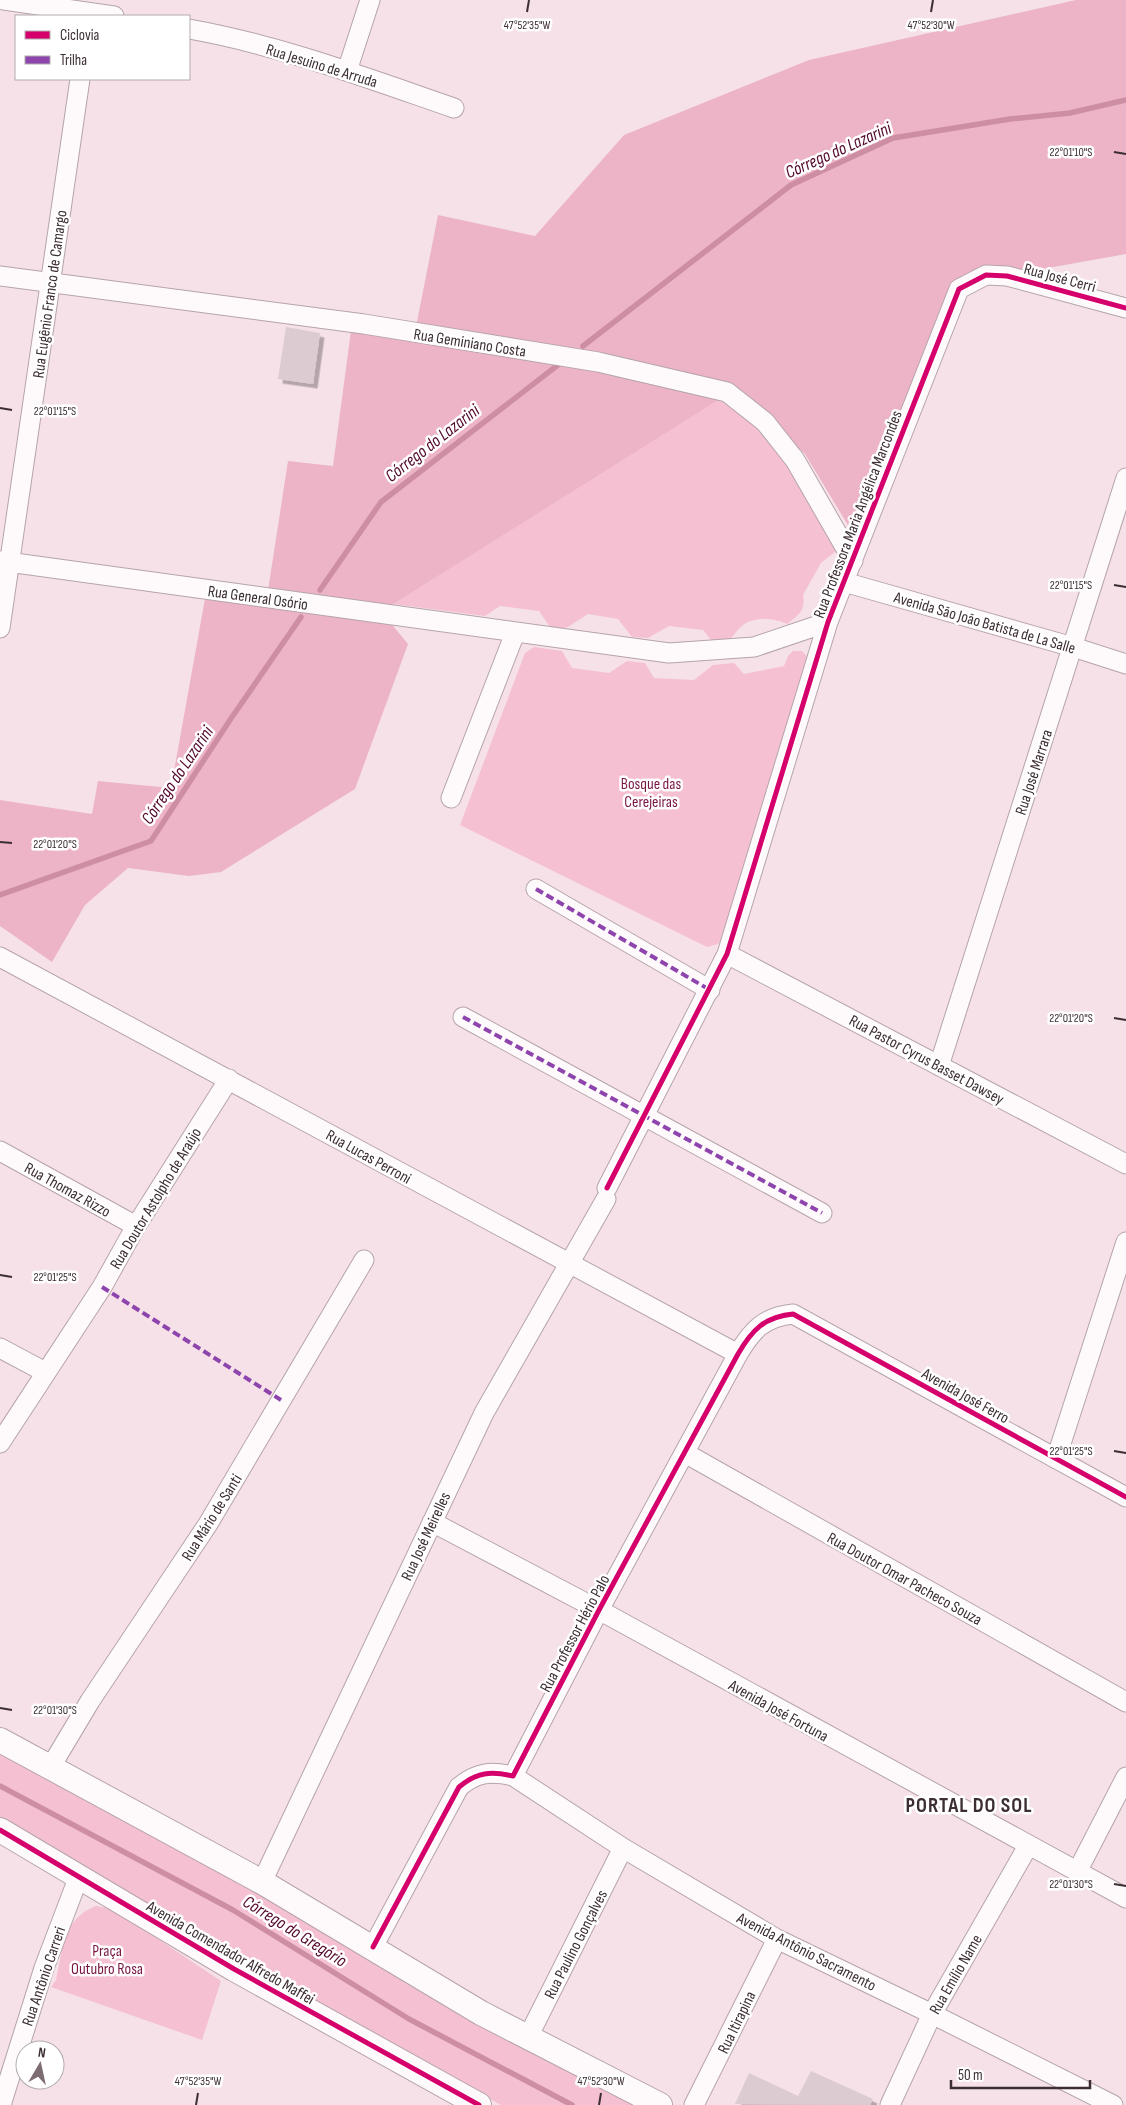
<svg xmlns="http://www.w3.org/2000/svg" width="1126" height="2105" font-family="'Sofia Sans Condensed',sans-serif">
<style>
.green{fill:#f5c1d2}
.forest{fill:#ecb4c6}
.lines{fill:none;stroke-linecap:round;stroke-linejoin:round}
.stream{stroke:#cd8ea4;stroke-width:5.5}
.building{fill:#dccbd1;filter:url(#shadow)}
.minor-casing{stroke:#b5a4aa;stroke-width:21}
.major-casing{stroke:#b5a4aa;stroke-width:26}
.minor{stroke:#fefafc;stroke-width:19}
.major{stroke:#fefafc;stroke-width:24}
.quiet{stroke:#8e44ad;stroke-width:4;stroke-dasharray:8 4;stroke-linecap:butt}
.cycleway-casing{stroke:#fff;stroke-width:8}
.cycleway{stroke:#d6006c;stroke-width:5}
.ticks{fill:none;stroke:#3c2e32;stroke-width:2}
.labels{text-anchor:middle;stroke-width:5;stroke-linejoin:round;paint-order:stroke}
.street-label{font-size:16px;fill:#3c2e32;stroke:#fff}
.park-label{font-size:16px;fill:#791744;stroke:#fff}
.water-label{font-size:18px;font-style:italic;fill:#53082c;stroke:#fff}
.district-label{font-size:21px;font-weight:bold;letter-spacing:1px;fill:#3c2e32;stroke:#fff}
.ticks-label{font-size:12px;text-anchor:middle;fill:#3c2e32;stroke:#fff;stroke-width:5;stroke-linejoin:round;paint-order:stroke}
</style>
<defs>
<filter id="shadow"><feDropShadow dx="4.5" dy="4.5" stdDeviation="0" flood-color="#0004"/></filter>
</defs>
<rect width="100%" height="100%" fill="#f6e1e8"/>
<!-- green -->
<path class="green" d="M726,394l122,138 -8,16 -19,15 -18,32c3,15 -4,20 -16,29 -11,-6 -35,-8 -45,2 -5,4 -9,10 -13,15h-17l-9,-11 -34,-4 -21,12 -16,-1 -14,-18 -30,-5 -20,13 -16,3 -13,-19 -39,-5 -15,10 -92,-12z
M534,647l28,4 10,17 37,5 18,-12 18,2 9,15 40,2 19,-15 21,-2 10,11 40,-8 4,-10 5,-5h9l9,10 -85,273 -8,10 -11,3 -247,-122 65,-172z
M0,1751l182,96 457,258h-138l-15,-8 -401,-226 -85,-53z
M96,1906l17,3 108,72 -19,59 -151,-53 5,-7c7,-31 7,-62 40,-74z"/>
<!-- forest -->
<path class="forest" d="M1076,0h50v254l-156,28 -107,268 -58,-96 -71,-64 -355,223 -112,-16 21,-136 45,5 19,-143 63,9 23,-117 97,21 89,-101 185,-75z
M206,593l183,28 19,23 -53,145 -134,83 -32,4 -61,-8 -43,37 -33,57 -52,-36v-126l92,14 6,-33 73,7z"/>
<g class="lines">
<!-- stream -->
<path class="stream" d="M583,346l208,-161 102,-47 117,-19 60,-6 56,-13
M320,590l61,-88 182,-141
M0,895l151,-54 79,-121 71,-103
M0,1786l233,124 176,109 163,86"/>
</g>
<!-- building -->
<path class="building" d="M286,327l34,6 -7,51 -35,-5z
M811,2071l62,28 -3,6 -135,-1 14,-31 49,23z"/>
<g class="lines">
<defs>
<path id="minor" d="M4,0l110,16
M189,29c90,16 178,49 265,79
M347,71l23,-71
M0,276l364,48 234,38 129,30 38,30 30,38 58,101
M0,561l669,92 85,-6 74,-25
M844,582l229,65 53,17
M0,628l80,-549
M451,798l64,-165
M536,889l174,101
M727,954l399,210
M0,957l738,397
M463,1017l359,196
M939,1066l187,-588
M0,1151l136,75
M607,1188l120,-234 101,-332 131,-333 27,-14 21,1 119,32
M0,1348l45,24
M0,1443l102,-156 34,-61 93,-147
M685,1453l441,249
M1056,1459l70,-217
M432,1522l167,88 527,288
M50,1768l40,-67 118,-177 156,-264
M513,1776l110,72 154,91 155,75 181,91
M1077,1872l49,-95
M262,1882l222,-469 122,-214
M373,1947l86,-160c18,-15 32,-16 54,-11l86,-166 139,-256c14,-24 26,-37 55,-40l333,183
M527,2039l96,-191
M1,2105l43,-137 35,-92
M694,2105l83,-166
M890,2105l42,-91 96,-168"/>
<path id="major" d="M0,1740l262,142 219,131 179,92
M0,1830l234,139 245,136"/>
</defs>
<!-- minor casing -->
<use href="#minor" class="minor-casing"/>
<!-- major casing -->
<use href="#major" class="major-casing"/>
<!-- minor -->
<use href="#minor" class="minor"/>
<!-- major -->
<use href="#major" class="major"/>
<!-- quiet -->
<path class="quiet" d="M536,889l174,101
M463,1017l359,196
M102,1287l179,113"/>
<defs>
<path id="cycleway" d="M607,1188l120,-234 101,-332 131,-333 27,-14 21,1 119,32
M0,1830l234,139 245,136
M373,1947l86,-160c18,-15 32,-16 54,-11l86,-166 139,-256c14,-24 26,-37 55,-40l333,183"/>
</defs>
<!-- cycleway casing -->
<use href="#cycleway" class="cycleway-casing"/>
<!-- cycleway -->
<use href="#cycleway" class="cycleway"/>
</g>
<!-- ticks -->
<path class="ticks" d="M527,12l2,-12M931,12l2,-12M1114,152l12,2M0,408l12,2M1114,585l12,2M0,842l12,1M1114,1018l12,2M0,1275l12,2M1114,1451l12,2M0,1708l12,2M1114,1884l12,2M196,2105l2,-12M599,2105l2,-12"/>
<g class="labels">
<!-- street labels -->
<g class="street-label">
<text transform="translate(322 65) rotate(17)" y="6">Rua Jesuino de Arruda</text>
<text transform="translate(1060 277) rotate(15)" y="6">Rua José Cerri</text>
<text transform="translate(49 294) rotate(-82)" y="6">Rua Eugênio Franco de Camargo</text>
<text transform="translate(470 342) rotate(9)" y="6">Rua Geminiano Costa</text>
<text transform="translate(857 514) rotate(-69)" y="6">Rua Professora Maria Angélica Marcondes</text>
<text transform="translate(258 597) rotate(8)" y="6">Rua General Osório</text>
<text transform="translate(985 622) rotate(16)" y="6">Avenida São João Batista de La Salle</text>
<text transform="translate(1033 772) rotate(-72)" y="6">Rua José Marrara</text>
<text transform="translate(927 1059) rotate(28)" y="6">Rua Pastor Cyrus Basset Dawsey</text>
<text transform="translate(369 1156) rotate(29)" y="6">Rua Lucas Perroni</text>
<text transform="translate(68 1189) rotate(29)" y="6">Rua Thomaz Rizzo</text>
<text transform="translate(155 1198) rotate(-59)" y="6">Rua Doutor Astolpho de Araújo</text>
<text transform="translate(966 1395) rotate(29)" y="6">Avenida José Ferro</text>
<text transform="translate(211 1517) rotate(-58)" y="6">Rua Mário de Santi</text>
<text transform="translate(425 1536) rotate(-65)" y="6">Rua José Meirelles</text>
<text transform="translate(905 1578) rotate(29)" y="6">Rua Doutor Omar Pacheco Souza</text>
<text transform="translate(574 1633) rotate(-62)" y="6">Rua Professor Hério Palo</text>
<text transform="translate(779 1710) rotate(29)" y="6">Avenida José Fortuna</text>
<text transform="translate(575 1944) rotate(-63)" y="6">Rua Paulino Gonçalves</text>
<text transform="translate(807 1951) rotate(27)" y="6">Avenida Antônio Sacramento</text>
<text transform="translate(231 1952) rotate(30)" y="6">Avenida Comendador Alfredo Maffei</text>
<text transform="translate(955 1974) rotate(-60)" y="6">Rua Emílio Name</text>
<text transform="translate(43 1976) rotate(-71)" y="6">Rua Antônio Carreri</text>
<text transform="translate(736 2022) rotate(-64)" y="6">Rua Itirapina</text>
</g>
<!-- park labels -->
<g class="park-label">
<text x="651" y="789">Bosque das<tspan x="651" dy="18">Cerejeiras</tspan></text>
<text x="107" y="1956">Praça<tspan x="107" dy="18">Outubro Rosa</tspan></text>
</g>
<!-- water labels -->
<g class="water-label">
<text transform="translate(838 150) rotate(-24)" y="6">Córrego do Lazarini</text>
<text transform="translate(432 443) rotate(-38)" y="6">Córrego do Lazarini</text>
<text transform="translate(177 775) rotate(-56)" y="6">Córrego do Lazarini</text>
<text transform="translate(295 1931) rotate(32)" y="6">Córrego do Gregório</text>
</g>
<!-- district labels -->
<g class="district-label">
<text x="969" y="1812">PORTAL DO SOL</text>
</g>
</g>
<g class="ticks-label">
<text x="527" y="29">47°52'35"W</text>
<text x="931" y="29">47°52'30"W</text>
<text x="1071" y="156">22°01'10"S</text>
<text x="55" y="415">22°01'15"S</text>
<text x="1071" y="589">22°01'15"S</text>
<text x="55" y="848">22°01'20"S</text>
<text x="1071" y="1022">22°01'20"S</text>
<text x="55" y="1281">22°01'25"S</text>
<text x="1071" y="1455">22°01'25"S</text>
<text x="55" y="1714">22°01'30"S</text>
<text x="1071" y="1888">22°01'30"S</text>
<text x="198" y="2085">47°52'35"W</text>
<text x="601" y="2085">47°52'30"W</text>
</g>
<!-- legend -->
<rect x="15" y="15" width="175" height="65" fill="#ffffff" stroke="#b1abad"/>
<rect x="25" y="31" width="25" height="8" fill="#d6006c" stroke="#b1abad"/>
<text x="60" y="40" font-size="15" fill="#3c2e32">Ciclovia</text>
<rect x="25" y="56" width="25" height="8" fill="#8e44ad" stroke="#b1abad"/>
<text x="60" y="65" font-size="15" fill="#3c2e32">Trilha</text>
<!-- north arrow -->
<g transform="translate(40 2065) rotate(9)"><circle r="24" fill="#ffffff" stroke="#b1abad"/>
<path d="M0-4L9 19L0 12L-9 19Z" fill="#7d6d72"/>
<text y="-8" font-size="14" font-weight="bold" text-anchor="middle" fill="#3c2e32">N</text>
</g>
<!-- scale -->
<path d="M951 2080v8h139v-8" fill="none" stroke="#3c2e32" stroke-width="2.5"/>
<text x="958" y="2080" font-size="15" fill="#3c2e32" stroke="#ffffff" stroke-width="4" paint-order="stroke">50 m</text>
</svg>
